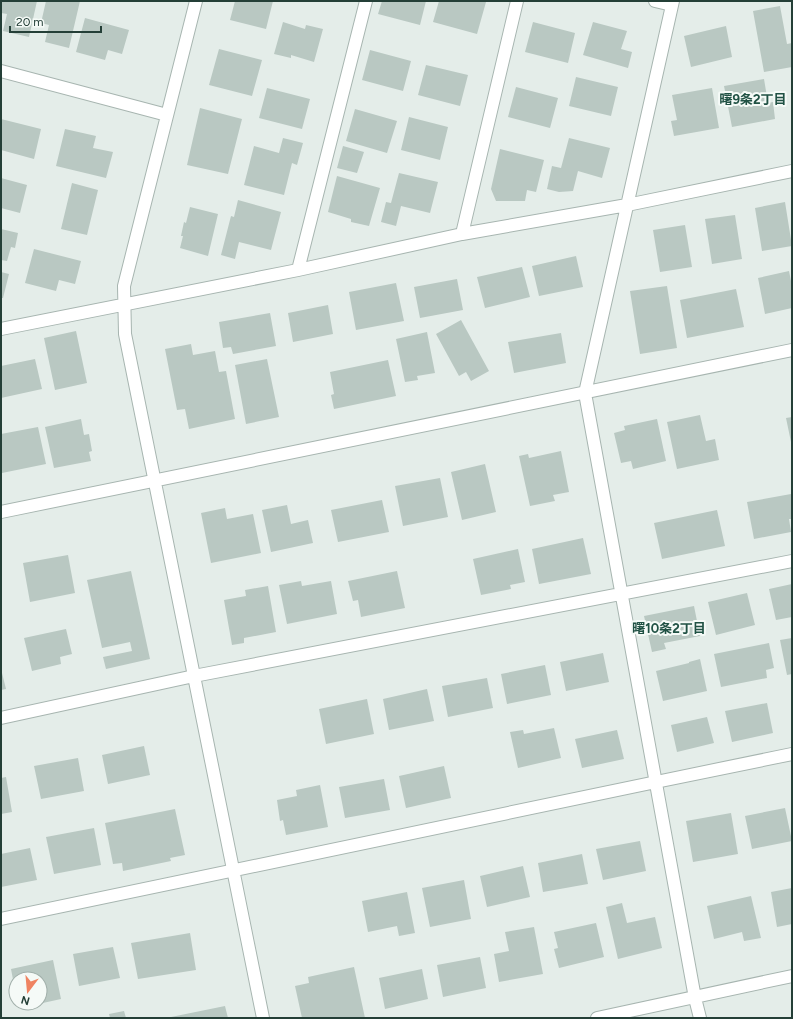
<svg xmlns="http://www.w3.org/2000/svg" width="793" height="1019" font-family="Figtree,'Noto Sans JP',sans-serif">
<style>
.building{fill:#b9c8c2}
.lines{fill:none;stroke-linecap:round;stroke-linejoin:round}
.minor-casing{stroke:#a7b5b0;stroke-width:14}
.minor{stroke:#fff;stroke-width:12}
.labels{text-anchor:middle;stroke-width:4;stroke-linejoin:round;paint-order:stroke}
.neighbourhood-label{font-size:13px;font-weight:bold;fill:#205144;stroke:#f5faf7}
</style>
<rect width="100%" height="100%" fill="#e4ede9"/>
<!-- building -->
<path class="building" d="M2,1h35l-8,36 -26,-6 4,-17 -6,-1z
M46,1h34l-11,47 -24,-6 4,-17 -8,-2z
M235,1h38l-7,28 -36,-9z
M382,1h44l-6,24 -42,-11z
M439,1l47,1 -9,32 -44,-12z
M780,6l7,38 5,-1v24l-28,5 -11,-61z
M85,18l44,12 -7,24 -14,-4 -3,10 -29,-8z
M283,22l22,7 1,-4 17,4 -9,33 -23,-7v3l-17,-4z
M533,22l42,11 -7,30 -43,-11z
M593,22l34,9 -6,18 11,3 -4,16 -45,-13z
M726,26l6,31 -41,10 -7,-31z
M219,49l43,11 -10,36 -43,-11z
M370,50l41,11 -8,30 -41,-11z
M426,65l42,10 -8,31 -42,-11z
M576,77l42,10 -7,29 -42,-10z
M764,79l4,24 5,-1 2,17 -43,8 -8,-41z
M516,87l42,11 -8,30 -42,-11z
M267,88l43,11 -8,30 -43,-11z
M712,88l7,40 -45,8 -3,-15 6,-1 -5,-25z
M200,108l42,11 -14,55 -41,-9z
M355,109l42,12 -10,32 -41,-12z
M409,117l39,10 -8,33 -39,-10z
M1,119l40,10 -7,30 -33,-9z
M65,129l31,7 -3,12 20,4 -7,26 -50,-12z
M283,138l20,5 -6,22 -5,-2 -8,32 -40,-10 10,-39 25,7z
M569,138l41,10 -8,30 -24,-7 -5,20 -14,1 -12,-3 5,-23 9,2z
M343,146l21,6 -7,21 -20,-5z
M500,149l44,11 -8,32 -9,-2 -2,11h-29l-5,-12z
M399,173l39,9 -8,31 -29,-7 -5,20 -15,-4 5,-20 5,1z
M337,176l43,12 -11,38 -18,-4v-3l-23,-7z
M1,178l26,7 -7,28 -19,-5z
M72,183l26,7 -11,45 -26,-6z
M238,200l43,12 -10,38 -32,-8 -4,17 -14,-4 10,-39 3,1z
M785,202l7,44 -30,5 -7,-43z
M190,207l28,7 -10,42 -28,-8 3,-12h-2l3,-14 2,1z
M735,215l7,44 -30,5 -7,-45z
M685,225l7,42 -32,5 -7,-42z
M1,229l17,4 -3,15 -4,-1 -4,14 -6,-1z
M34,249l47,12 -6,23 -16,-4 -3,11 -31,-8z
M576,256l7,31 -44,9 -7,-30z
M522,267l8,30 -45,11 -8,-31z
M789,271l3,15v22l-27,6 -7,-36z
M1,272l8,2 -6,24h-2z
M457,279l6,31 -43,8 -6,-31z
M396,283l8,38 -48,9 -7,-38z
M667,286l10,62 -37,6 -10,-63z
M736,289l8,38 -57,11 -7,-38z
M328,305l5,29 -40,8 -5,-29z
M270,313l6,33 -43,8 -2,-7 -8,1 -4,-26z
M461,320l28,51 -18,10 -5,-9 -7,4 -23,-42z
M76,331l11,52 -32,7 -11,-52z
M427,332l8,41 -18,3 1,4 -13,2 -9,-43z
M561,333l5,30 -52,10 -6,-31z
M191,344l2,11 22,-4 4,21 7,-1 9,48 -46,10 -4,-20 -8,1 -12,-61z
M35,359l7,30 -41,9v-32z
M267,359l12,58 -33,7 -11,-59z
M388,360l8,36 -62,13 -3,-14 3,-1 -4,-22z
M700,415l6,26 9,-2 4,21 -42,9 -10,-47z
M792,417v25h-1l-5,-24z
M81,419l3,16 5,-1 3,17 -3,1 2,9 -37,7 -9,-41z
M657,419l9,42 -33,8 -2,-8 -10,2 -7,-30 11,-3 -1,-4z
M38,427l8,37 -44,9 -1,-39z
M561,451l8,41 -16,3 2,6 -25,5 -11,-50 9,-2 1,4z
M485,464l11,48 -34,8 -11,-48z
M440,478l8,39 -45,9 -8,-40z
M791,494l1,25h-3l2,13 -37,7 -7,-37z
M382,500l7,32 -51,10 -7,-32z
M287,505l4,19 17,-4 5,23 -42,9 -9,-42z
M225,508l2,11 26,-5 8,39 -50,10 -10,-50z
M717,510l8,36 -63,13 -8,-36z
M583,538l8,36 -52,10 -7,-35z
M518,549l7,33 -15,3 1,4 -30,6 -8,-36z
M68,555l7,38 -45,9 -7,-39z
M131,571l19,88 -44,10 -3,-12 29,-6 -2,-9 -28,6 -15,-68z
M397,571l8,37 -44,9 -3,-17 -5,1 -5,-20z
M301,581l1,5 29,-5 6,33 -50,10 -8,-39z
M792,584v33l-16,3 -7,-31z
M268,586l8,46 -32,6v5l-12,2 -8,-45 22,-4 -1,-6z
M747,593l8,32 -39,10 -8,-33z
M694,606l6,30 -36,7 2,6 -14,3 -8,-36z
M66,629l6,25 -12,3 1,7 -29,7 -8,-33z
M792,638v36l-5,1 -7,-35z
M769,643l5,25 -8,2 1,8 -46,9 -7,-33z
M603,653l6,29 -43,9 -6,-29z
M700,659l7,32 -44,10 -7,-30 33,-8v-1z
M545,665l6,30 -44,9 -6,-30z
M1,669l5,20 -5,1z
M487,678l6,30 -45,9 -6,-31z
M427,689l7,32 -45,9 -6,-31z
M367,699l7,35 -48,10 -7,-35z
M767,703l6,30 -41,9 -7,-31z
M707,717l7,26 -37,9 -6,-27z
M554,728l7,30 -43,10 -8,-36 13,-2 1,4z
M617,730l7,29 -42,9 -7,-29z
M144,746l6,29 -42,9 -6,-29z
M78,758l6,33 -43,8 -7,-33z
M444,766l7,32 -45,10 -7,-32z
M6,777l6,35 -11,2v-36z
M384,779l6,31 -45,8 -6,-31z
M320,785l8,42 -42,8 -3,-15 -3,1 -3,-21 20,-4 -1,-6z
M785,808l7,33 -40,8 -7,-33z
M175,809l10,46 -15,3 1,3 -48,10 -1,-8 -9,1 -8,-41z
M731,813l7,41 -45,8 -7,-41z
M94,828l7,37 -47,9 -8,-37z
M640,841l6,30 -43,9 -7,-31z
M30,848l7,32 -36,7v-33z
M582,854l6,30 -45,8 -5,-29z
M523,866l7,31 -43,10 -7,-31z
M464,880l7,39 -41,8 -8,-39z
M792,888v36l-15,3 -6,-35z
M407,892l8,41 -16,3 -2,-10 -29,6 -6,-31z
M751,896l10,42 -17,3 -2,-9 -28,7 -7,-33z
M622,903l5,20 28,-6 7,31 -44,11 -12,-52z
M596,923l8,34 -45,11 -5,-19 4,-1 -4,-16z
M534,927l9,47 -44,8 -5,-28 15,-3 -4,-19z
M190,933l6,37 -58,9 -7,-36z
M113,947l7,31 -41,8 -6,-32z
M480,957l6,31 -43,9 -6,-32z
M53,960l8,39 -41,9 -2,-5h22v-24h-24l-1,11 -4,-21z
M354,967l11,51h-63l-7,-32 14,-3 -1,-6z
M422,969l6,30 -43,10 -6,-31z
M225,1006l3,12h-57v-1z
M124,1011l2,7h-16l-1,-4z"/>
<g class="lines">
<defs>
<path id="minor" d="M196,1l-72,285 1,48 138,684
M655,1l17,4
M673,1l-88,392 110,605 5,20
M1,71l166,44
M462,234l55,-233
M298,270l68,-269
M1,329l297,-59 164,-36 165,-29 165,-34
M1,512l791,-162
M1,718l193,-42 598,-115
M1,919l655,-137 136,-28
M597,1018l195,-42"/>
</defs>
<!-- minor casing -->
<use href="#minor" class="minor-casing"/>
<!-- minor -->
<use href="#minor" class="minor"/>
</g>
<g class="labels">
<!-- neighbourhood labels -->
<g class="neighbourhood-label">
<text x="753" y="104">曙9条2丁目</text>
<text x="669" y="633">曙10条2丁目</text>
</g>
</g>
<!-- border -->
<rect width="793" height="1019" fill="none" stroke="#243f37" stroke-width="4"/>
<!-- north arrow -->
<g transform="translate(28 991) rotate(196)"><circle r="19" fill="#f5faf7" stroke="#a1afaa"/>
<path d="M0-3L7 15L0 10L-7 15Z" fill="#ef8361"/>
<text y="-6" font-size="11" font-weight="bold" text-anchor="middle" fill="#243f37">N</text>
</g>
<!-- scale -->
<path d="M10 26v6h91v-6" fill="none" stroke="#243f37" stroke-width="2"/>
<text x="16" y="26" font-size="12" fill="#243f37" stroke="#f5faf7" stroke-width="3" paint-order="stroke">20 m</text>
</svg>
